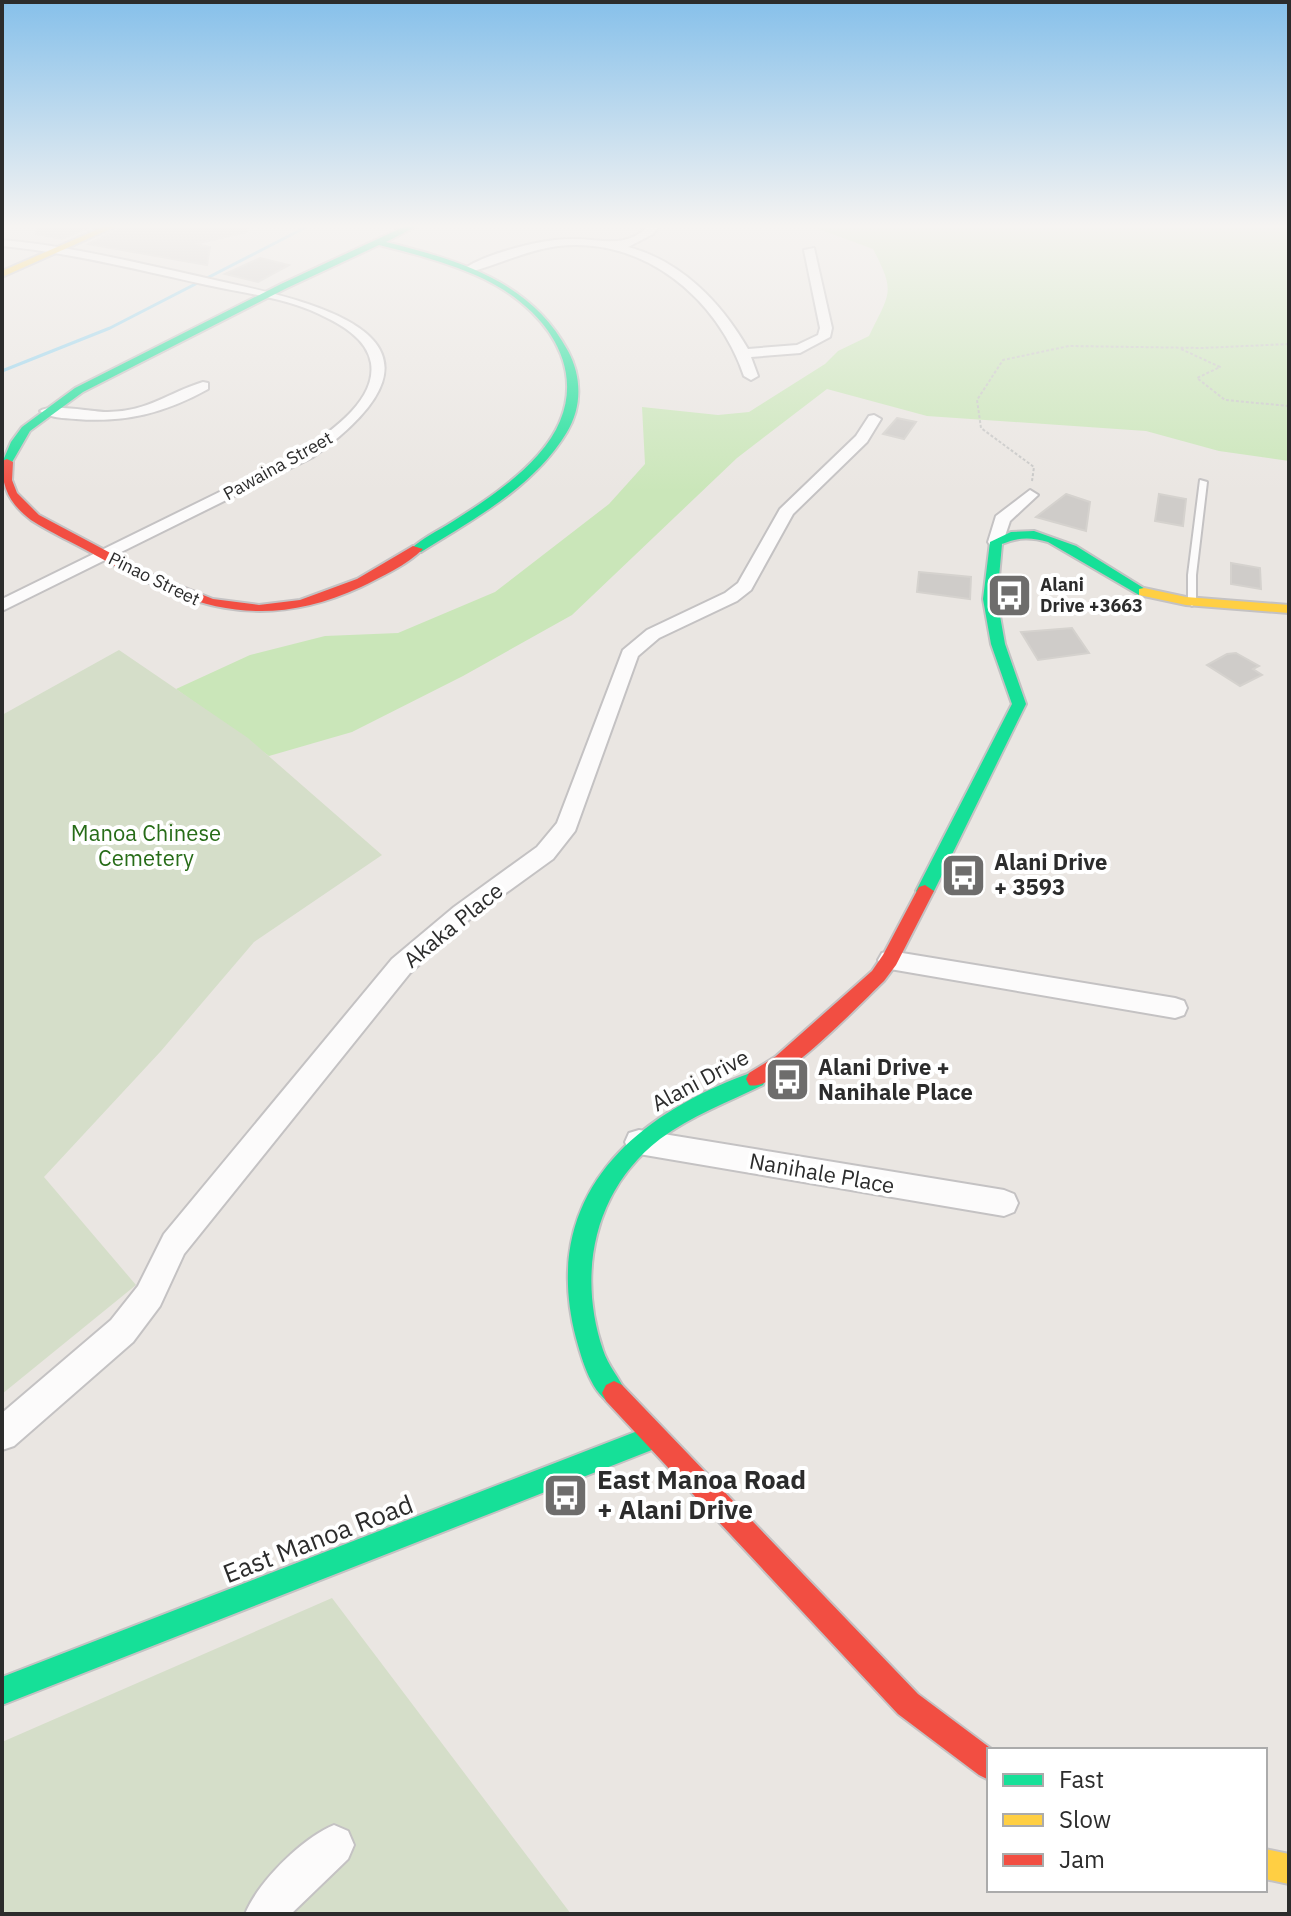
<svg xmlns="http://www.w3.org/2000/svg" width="1291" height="1916" font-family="'IBM Plex Sans',sans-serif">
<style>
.green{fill:#cae6b9}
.cemetery{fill:#d5dec9}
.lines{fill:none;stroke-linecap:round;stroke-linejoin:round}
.stream{stroke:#93d3ee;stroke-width:3}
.building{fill:#cfccc9;stroke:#d5d2ce;stroke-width:2}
.lane-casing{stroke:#c4c2c3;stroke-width:4}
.street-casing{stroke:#c4c2c3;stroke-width:4}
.fast-casing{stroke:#c4c2c3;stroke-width:4}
.slow-casing{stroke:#c4c2c3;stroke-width:4}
.jam-casing{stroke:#c4c2c3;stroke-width:4}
.path{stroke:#c8c8c7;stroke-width:2;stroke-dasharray:3 2;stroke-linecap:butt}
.lane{fill:#fcfbfb;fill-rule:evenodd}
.street{fill:#fcfbfb;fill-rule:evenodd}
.fast{fill:#16e098;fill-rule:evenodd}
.slow{fill:#ffcf43;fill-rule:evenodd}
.jam{fill:#f24e42;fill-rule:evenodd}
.labels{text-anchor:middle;stroke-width:8;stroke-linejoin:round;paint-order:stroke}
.far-street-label{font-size:18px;fill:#2c2c2c;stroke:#fff}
.far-poi-label{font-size:18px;font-weight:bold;fill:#2c2c2c;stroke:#fff;text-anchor:start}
.park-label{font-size:22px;fill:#276c18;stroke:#fff}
.poi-label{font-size:22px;font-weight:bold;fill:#2c2c2c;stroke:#fff;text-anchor:start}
.street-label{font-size:22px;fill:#2c2c2c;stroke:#fff}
.near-poi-label{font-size:26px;font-weight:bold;fill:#2c2c2c;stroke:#fff;text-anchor:start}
.near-street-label{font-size:26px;fill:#2c2c2c;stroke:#fff}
</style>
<rect width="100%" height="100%" fill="#eae6e2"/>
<!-- green -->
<path class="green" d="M805,224h484v237l-70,-10 -73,-20 -219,-15 -100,-27 -90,69 -165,157 -109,61 -111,56 -83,24 -93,-67 74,-34 75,-19 73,-3 97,-41 114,-88 36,-40 -3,-57 76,8 31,-3 76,-48 13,-13 31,-15c21,-44 27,-43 4,-87z"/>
<!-- cemetery -->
<path class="cemetery" d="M119,650l129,88 134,117 -128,87 -93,109 -117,126 92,108 -134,109v-679z
M332,1598l239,316h-569v-172z"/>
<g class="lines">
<!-- stream -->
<path class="stream" d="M2,371l108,-43 202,-104"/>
</g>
<!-- building -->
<path class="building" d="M37,224h59l-34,15 -26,-5z
M127,224h119l1,8 -52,12 15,3 -3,18 -119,-21z
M260,258l29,7 -31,17 -33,-8z
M897,418l19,4 -12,17 -21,-5z
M1066,494l24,8 -4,29 -50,-14z
M1159,494l27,5 -3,27 -28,-5z
M1231,563l29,5 1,21 -30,-5z
M919,572l52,5 -1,22 -53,-7z
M1072,628l17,25 -51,7 -17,-28z
M1236,653l23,13 -6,3 9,6 -22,11 -33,-21 20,-11z"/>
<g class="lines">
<defs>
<path id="lane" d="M673,224h27l-3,2z
M1200,480l7,2 -11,93v28l-4,3 -4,-3v-28z"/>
<path id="street" d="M651,224h11l-9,10 -25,13c53,14 93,55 120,102l49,-4 21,-10 2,-7 -16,-78 10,-2 18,80 -2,9 -30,16 -49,4 7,19 -7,4 -7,-4c-26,-77 -100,-140 -186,-130 -31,4 -58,18 -88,26l-6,-3c22,-16 79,-30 106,-30 33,-1 54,12 81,-15z
M2,240c69,6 136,23 204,38 109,24 275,58 107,179l-311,154v-12l301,-148c26,-19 74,-50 68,-88 -4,-25 -31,-39 -52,-49 -34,-16 -75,-21 -112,-29 -68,-15 -135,-32 -205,-39z
M203,382l5,1v6c-43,24 -83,34 -132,30 -12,-1 -27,-1 -36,-8 10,-8 52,1 68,1 42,-1 59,-19 95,-30z
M874,415l7,4 -14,23 -74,72 -42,76 -14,11 -78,37 -21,18 -63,175 -22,28 -83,60 -60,54 -226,281 -24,52 -27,36 -119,104 -12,4v-37l109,-93 27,-34 26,-52 228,-275 62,-52 83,-60 20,-24 66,-173 24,-20 78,-37 13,-10 42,-74 76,-73 13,-20z
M1030,490l8,5 -28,26 -8,24h-12l-2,-3 8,-26z
M890,951l285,47 9,3 3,7 -3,7 -9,3 -285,-49 -8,-2 -4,-7 4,-7z
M639,1130l365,60 10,4 4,9 -4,9 -10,4 -365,-62 -10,-3 -4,-9 4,-9z
M334,1825l14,6 6,14 -6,14 -57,55h-46c13,-32 57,-76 89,-89z"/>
<path id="fast" d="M410,224h11l-35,18c72,18 145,39 182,109 14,26 14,56 -1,81 -33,55 -93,87 -146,120l-10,-3c11,-11 27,-18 41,-27 30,-19 62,-40 86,-67 61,-68 18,-141 -54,-176 -34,-16 -69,-25 -105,-34l-92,43 -204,104 -53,39 -19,33 -9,-1 9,-21 11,-15 53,-39 206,-104z
M1034,531l42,15 74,46 -11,3 -91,-53c-17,-5 -29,-5 -46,2l-5,55 8,45 21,60 -92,187 -3,4h-12l-3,-4 96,-187 -21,-60 -8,-45 7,-57 21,-10z
M756,1071l7,2 3,6 -3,6c-35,17 -72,31 -103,54 -66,51 -83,134 -57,211 5,16 17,28 23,43l-4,8 -8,4c-22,-9 -32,-45 -38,-67 -37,-142 57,-224 180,-267z
M653,1425l9,3 3,9 -3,9 -660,259v-28z"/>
<path id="slow" d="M110,224h11l-119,53v-6z
M1144,588l42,9 103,8v8l-103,-8 -47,-10v-6z
M1265,1849l24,5v30l-24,-5z"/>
<path id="jam" d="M7,459l6,3 -1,18 5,13 22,22 109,58 65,26 46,6 41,-5 57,-21 56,-33 10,3c-16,16 -42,28 -62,38 -101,47 -175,19 -266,-32 -21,-12 -44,-22 -64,-35 -22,-17 -29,-32 -29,-59z
M925,885l9,6 -38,74 -12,16c-21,20 -109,113 -135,104l-3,-6 3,-6 26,-16 97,-86 11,-16 36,-68z
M614,1381l8,4 296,309 75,56h-4v30l-10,-5 -81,-61 -292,-313 -4,-8 4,-8z"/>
</defs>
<!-- lane casing -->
<use href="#lane" class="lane-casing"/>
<!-- street casing -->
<use href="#street" class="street-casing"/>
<!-- fast casing -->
<use href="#fast" class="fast-casing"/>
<!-- slow casing -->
<use href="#slow" class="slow-casing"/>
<!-- jam casing -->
<use href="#jam" class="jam-casing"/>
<!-- path -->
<path class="path" d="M1181,349l39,18 -23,11 28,22 64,6
M1032,481l2,-14 -53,-39 -4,-28 26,-40 66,-14 133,2 87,-4"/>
<!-- lane -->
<use href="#lane" class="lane"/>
<!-- street -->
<use href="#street" class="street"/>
<!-- fast -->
<use href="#fast" class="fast"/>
<!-- slow -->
<use href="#slow" class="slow"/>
<!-- jam -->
<use href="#jam" class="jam"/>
</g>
<!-- sky -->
<linearGradient id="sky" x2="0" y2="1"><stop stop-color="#86c0ea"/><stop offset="0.46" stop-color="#f6f4f2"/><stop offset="1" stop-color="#f6f4f2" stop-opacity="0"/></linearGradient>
<rect width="1291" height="492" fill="url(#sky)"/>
<!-- icons -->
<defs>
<symbol id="bus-square" viewBox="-11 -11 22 22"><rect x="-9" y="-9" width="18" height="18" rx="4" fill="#6e6d6c" stroke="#fff"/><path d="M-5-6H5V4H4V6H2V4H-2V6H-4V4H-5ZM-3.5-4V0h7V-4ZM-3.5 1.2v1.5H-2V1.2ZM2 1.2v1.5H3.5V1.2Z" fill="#fff"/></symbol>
</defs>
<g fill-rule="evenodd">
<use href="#bus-square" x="984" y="570" width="51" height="51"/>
<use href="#bus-square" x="938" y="850" width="51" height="51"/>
<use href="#bus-square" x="762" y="1054" width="51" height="51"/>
<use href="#bus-square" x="540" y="1470" width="51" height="51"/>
</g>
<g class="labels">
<!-- far-street labels -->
<g class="far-street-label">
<text transform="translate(278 466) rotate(-29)" y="6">Pawaina Street</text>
<text transform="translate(154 579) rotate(26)" y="6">Pinao Street</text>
</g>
<!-- far-poi labels -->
<g class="far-poi-label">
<text x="1040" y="591">Alani<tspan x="1040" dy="21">Drive +3663</tspan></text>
</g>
<!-- park labels -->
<g class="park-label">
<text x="146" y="841">Manoa Chinese<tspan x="146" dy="25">Cemetery</tspan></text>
</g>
<!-- poi labels -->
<g class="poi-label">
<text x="994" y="870">Alani Drive<tspan x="994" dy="25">+ 3593</tspan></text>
<text x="818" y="1075">Alani Drive +<tspan x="818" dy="25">Nanihale Place</tspan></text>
</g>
<!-- street labels -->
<g class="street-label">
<text transform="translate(453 925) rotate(-39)" y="8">Akaka Place</text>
<text transform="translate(700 1080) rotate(-28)" y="8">Alani Drive</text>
<text transform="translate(822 1173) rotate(10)" y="8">Nanihale Place</text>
</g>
<!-- near-poi labels -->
<g class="near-poi-label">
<text x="597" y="1489">East Manoa Road<tspan x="597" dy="30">+ Alani Drive</tspan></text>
</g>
<!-- near-street labels -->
<g class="near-street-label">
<text transform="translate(318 1539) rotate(-21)" y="9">East Manoa Road</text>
</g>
</g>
<!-- border -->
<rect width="1291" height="1916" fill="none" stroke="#2c2c2c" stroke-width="8"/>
<!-- legend -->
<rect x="987" y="1748" width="280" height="144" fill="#ffffff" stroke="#ababab" stroke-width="2"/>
<rect x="1003" y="1774" width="40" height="12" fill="#16e098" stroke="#ababab" stroke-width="2"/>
<text x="1059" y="1788" font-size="24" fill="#2c2c2c">Fast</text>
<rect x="1003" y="1814" width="40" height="12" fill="#ffcf43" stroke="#ababab" stroke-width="2"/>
<text x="1059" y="1828" font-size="24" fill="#2c2c2c">Slow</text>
<rect x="1003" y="1854" width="40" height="12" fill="#f24e42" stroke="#ababab" stroke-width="2"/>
<text x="1059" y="1868" font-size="24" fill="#2c2c2c">Jam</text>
</svg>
